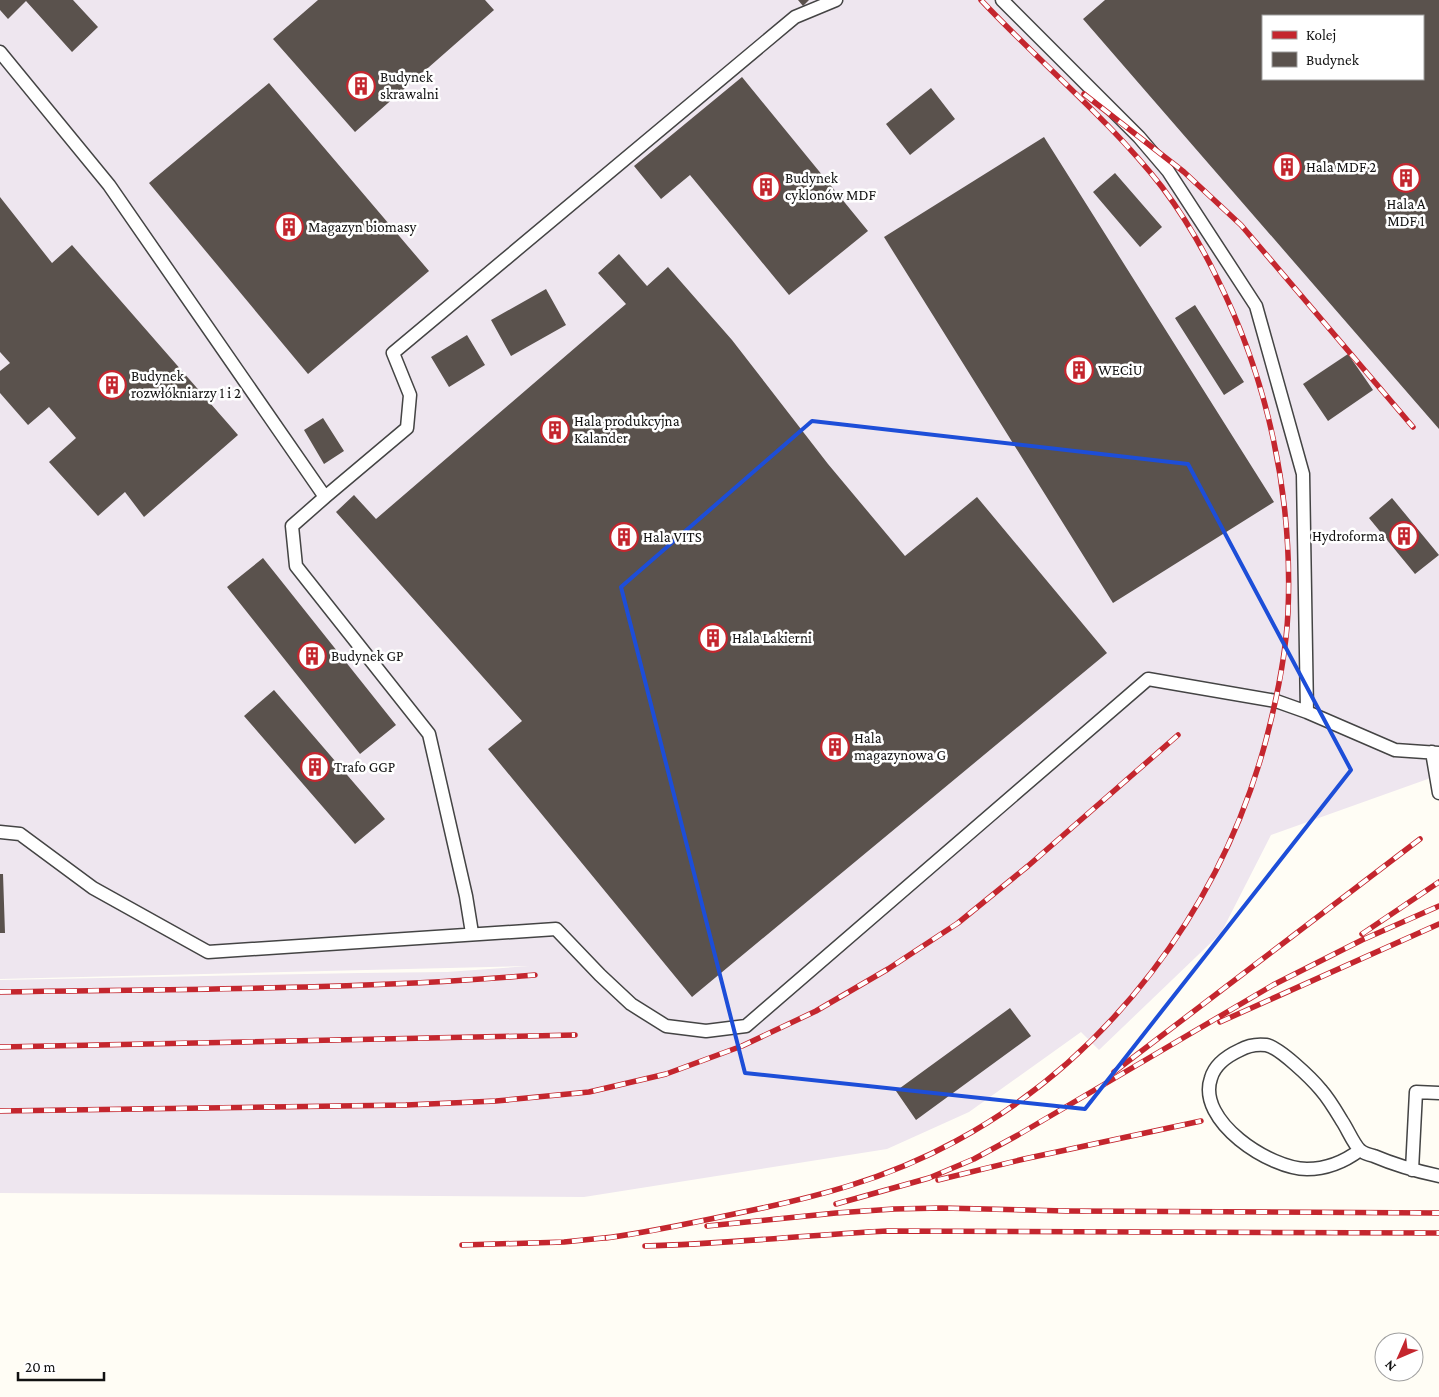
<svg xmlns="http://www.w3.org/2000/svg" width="1439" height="1397" font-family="'Crimson Pro',serif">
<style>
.industrial{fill:#eee6ef;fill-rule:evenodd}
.building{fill:#5a524d;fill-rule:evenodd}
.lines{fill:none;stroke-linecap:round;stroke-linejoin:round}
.lane-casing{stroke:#444;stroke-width:15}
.lane{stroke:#fff;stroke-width:12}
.rail-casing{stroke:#c4262e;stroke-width:5.5}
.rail{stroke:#fff;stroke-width:4;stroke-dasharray:11;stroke-linecap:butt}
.marked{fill:none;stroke:#1d4ed8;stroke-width:4;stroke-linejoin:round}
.labels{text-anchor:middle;stroke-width:5;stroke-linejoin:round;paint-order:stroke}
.poi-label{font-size:15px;fill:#111;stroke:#fff;text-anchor:start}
</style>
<rect width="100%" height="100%" fill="#fffdf5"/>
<!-- industrial -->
<path class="industrial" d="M0,0h1439v775l-168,60 -50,98 -122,117 -18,-18 -112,80 -82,37 -303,48 -584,-4v-213l359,-7 88,-1 83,-6 -530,13zM1263,16h160v63h-160z"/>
<!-- building -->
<path class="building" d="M0,0h73l25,27 -26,25 -46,-51 -18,18 -8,-9z
M318,0h167l9,10 -139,122 -82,-93z
M798,0h11l-6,6z
M1105,0h334v429l-356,-410zM1263,16h160v63h-160z
M742,77l126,154 -79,64 -99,-120 -29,24 -27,-33z
M269,83l160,188 -121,103 -159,-191z
M931,88l24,31 -45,36 -24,-31z
M1044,137l230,365 -161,101 -229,-366z
M1115,173l47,54 -22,20 -47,-55z
M0,197l52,66 20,-18 166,190 -94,82 -19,-25 -27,24 -49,-54 27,-24 -27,-31 -21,18 -28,-32v-22l10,-8 -10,-11z
M619,254l28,32 21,-19 64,73 96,124 77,92 72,-59 130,156 -415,344 -204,-248 34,-28 -186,-209 18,-17 22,24 250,-215 -28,-31z
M546,289l20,36 -55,31 -20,-36z
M1195,305l49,77 -20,13 -49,-77z
M467,335l18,30 -36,22 -18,-30z
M1348,354l25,36 -45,31 -25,-37z
M323,418l21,33 -20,13 -20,-34z
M1392,498l47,57 -24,19 -46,-56z
M263,558l133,167 -36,29 -133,-167z
M274,690l111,129 -30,25 -111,-128z
M0,874h3l2,59h-5z
M1010,1008l21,28 -115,84 -20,-29z"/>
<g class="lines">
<defs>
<path id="lane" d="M1002,0l137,137 29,34 88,135 47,168 4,238
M0,52l109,133 216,312 -33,29 4,40 133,168 37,162 6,37
M325,497l82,-69 3,-33 -17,-42 402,-336 41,-17
M1432,752l7,41
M0,832l20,2 73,54 115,64 348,-23 44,46 31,29 35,22 40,5 40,-5 402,-347 128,22 31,11 88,38 44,3
M1360,1150c-16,12 -33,19 -53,19 -37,0 -111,-48 -96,-91 4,-14 16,-22 29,-28 7,-4 17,-6 26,-5 13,2 46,34 55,45 8,9 15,21 21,31 5,7 12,24 18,29 3,3 10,5 14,6 21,9 42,15 65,20
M1412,1170l4,-78 23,1"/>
</defs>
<!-- lane casing -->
<use href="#lane" class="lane-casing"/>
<!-- lane -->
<use href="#lane" class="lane"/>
<defs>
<path id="rail" d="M1084,94l100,78 57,53 172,202
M1362,934l77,-52
M0,992c178,-3 357,-2 535,-17
M1220,1022l219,-98
M0,1047l575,-12
M1114,1072l306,-233
M0,1111l406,-6 90,-4 93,-9 77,-18 76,-28 74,-35 72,-42 70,-46 70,-57 150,-131
M938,1180l86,-21 177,-38
M836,1204l93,-26 45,-19 44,-24 255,-150 89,-45 77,-34
M707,1226l129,-13 58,-4 48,-1 124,3 373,2
M606,1238c43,-6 86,-15 128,-24 79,-16 151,-34 222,-73 153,-83 265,-233 310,-401 11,-42 20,-85 22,-128 5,-115 -20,-233 -72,-336 -15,-31 -33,-61 -54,-89 -53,-68 -122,-124 -181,-187
M462,1245l102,-3 49,-5
M645,1246c81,-2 161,-11 242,-15l552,2"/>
</defs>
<!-- rail casing -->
<use href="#rail" class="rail-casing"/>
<!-- rail -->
<use href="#rail" class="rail"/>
</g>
<!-- marked area -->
<path class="marked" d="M812,421l376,43 163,306 -266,339 -340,-36 -124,-486z"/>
<!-- icons -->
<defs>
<symbol id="building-ring" viewBox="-11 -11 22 22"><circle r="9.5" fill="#fff" stroke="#c4262e" stroke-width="1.5"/><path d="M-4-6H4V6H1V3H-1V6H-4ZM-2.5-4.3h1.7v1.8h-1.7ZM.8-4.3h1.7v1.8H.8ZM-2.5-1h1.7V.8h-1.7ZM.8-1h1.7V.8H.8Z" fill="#c4262e"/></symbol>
</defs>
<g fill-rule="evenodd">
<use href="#building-ring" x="345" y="70" width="32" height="32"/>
<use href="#building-ring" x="1271" y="151" width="32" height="32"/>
<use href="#building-ring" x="1390" y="162" width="32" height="32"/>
<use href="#building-ring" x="750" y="171" width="32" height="32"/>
<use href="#building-ring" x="273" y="211" width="32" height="32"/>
<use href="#building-ring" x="1063" y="354" width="32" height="32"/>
<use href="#building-ring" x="96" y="369" width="32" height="32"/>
<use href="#building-ring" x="539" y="414" width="32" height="32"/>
<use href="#building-ring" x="1388" y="520" width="32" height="32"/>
<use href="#building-ring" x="608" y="521" width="32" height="32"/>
<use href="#building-ring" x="697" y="622" width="32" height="32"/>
<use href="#building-ring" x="296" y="640" width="32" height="32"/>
<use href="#building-ring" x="819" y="731" width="32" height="32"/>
<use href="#building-ring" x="299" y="751" width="32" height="32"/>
</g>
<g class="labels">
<!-- poi labels -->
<g class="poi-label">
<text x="380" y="82">Budynek<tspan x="380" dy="17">skrawalni</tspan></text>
<text x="1306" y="172">Hala MDF 2</text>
<text x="785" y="183">Budynek<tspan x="785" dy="17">cyklonów MDF</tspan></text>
<text x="1406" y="209" text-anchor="middle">Hala A<tspan x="1406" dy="17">MDF 1</tspan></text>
<text x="308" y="232">Magazyn biomasy</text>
<text x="1098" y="375">WECiU</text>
<text x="131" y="381">Budynek<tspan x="131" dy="17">rozwłókniarzy 1 i 2</tspan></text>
<text x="574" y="426">Hala produkcyjna<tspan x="574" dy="17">Kalander</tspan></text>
<text x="1385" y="541" text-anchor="end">Hydroforma</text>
<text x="643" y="542">Hala VITS</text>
<text x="732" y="643">Hala Lakierni</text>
<text x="331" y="661">Budynek GP</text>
<text x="854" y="743">Hala<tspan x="854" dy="17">magazynowa G</tspan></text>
<text x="334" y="772">Trafo GGP</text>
</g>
</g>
<!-- legend -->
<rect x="1262" y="15" width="162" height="65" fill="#ffffff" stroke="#a0a0a0"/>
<rect x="1272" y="31" width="25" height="8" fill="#c4262e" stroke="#a0a0a0"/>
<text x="1306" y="40" font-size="15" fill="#111111">Kolej</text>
<rect x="1272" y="52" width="25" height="15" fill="#5a524d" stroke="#a0a0a0"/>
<text x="1306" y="65" font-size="15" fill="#111111">Budynek</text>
<!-- north arrow -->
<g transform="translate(1399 1357) rotate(225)"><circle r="24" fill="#ffffff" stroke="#a0a0a0"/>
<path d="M0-4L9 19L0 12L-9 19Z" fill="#c4262e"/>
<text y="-8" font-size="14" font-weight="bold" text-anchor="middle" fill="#111111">N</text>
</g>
<!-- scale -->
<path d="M18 1372v8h86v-8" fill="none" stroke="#111111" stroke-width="2.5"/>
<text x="25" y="1372" font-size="15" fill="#111111" stroke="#ffffff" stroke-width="4" paint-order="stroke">20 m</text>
</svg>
